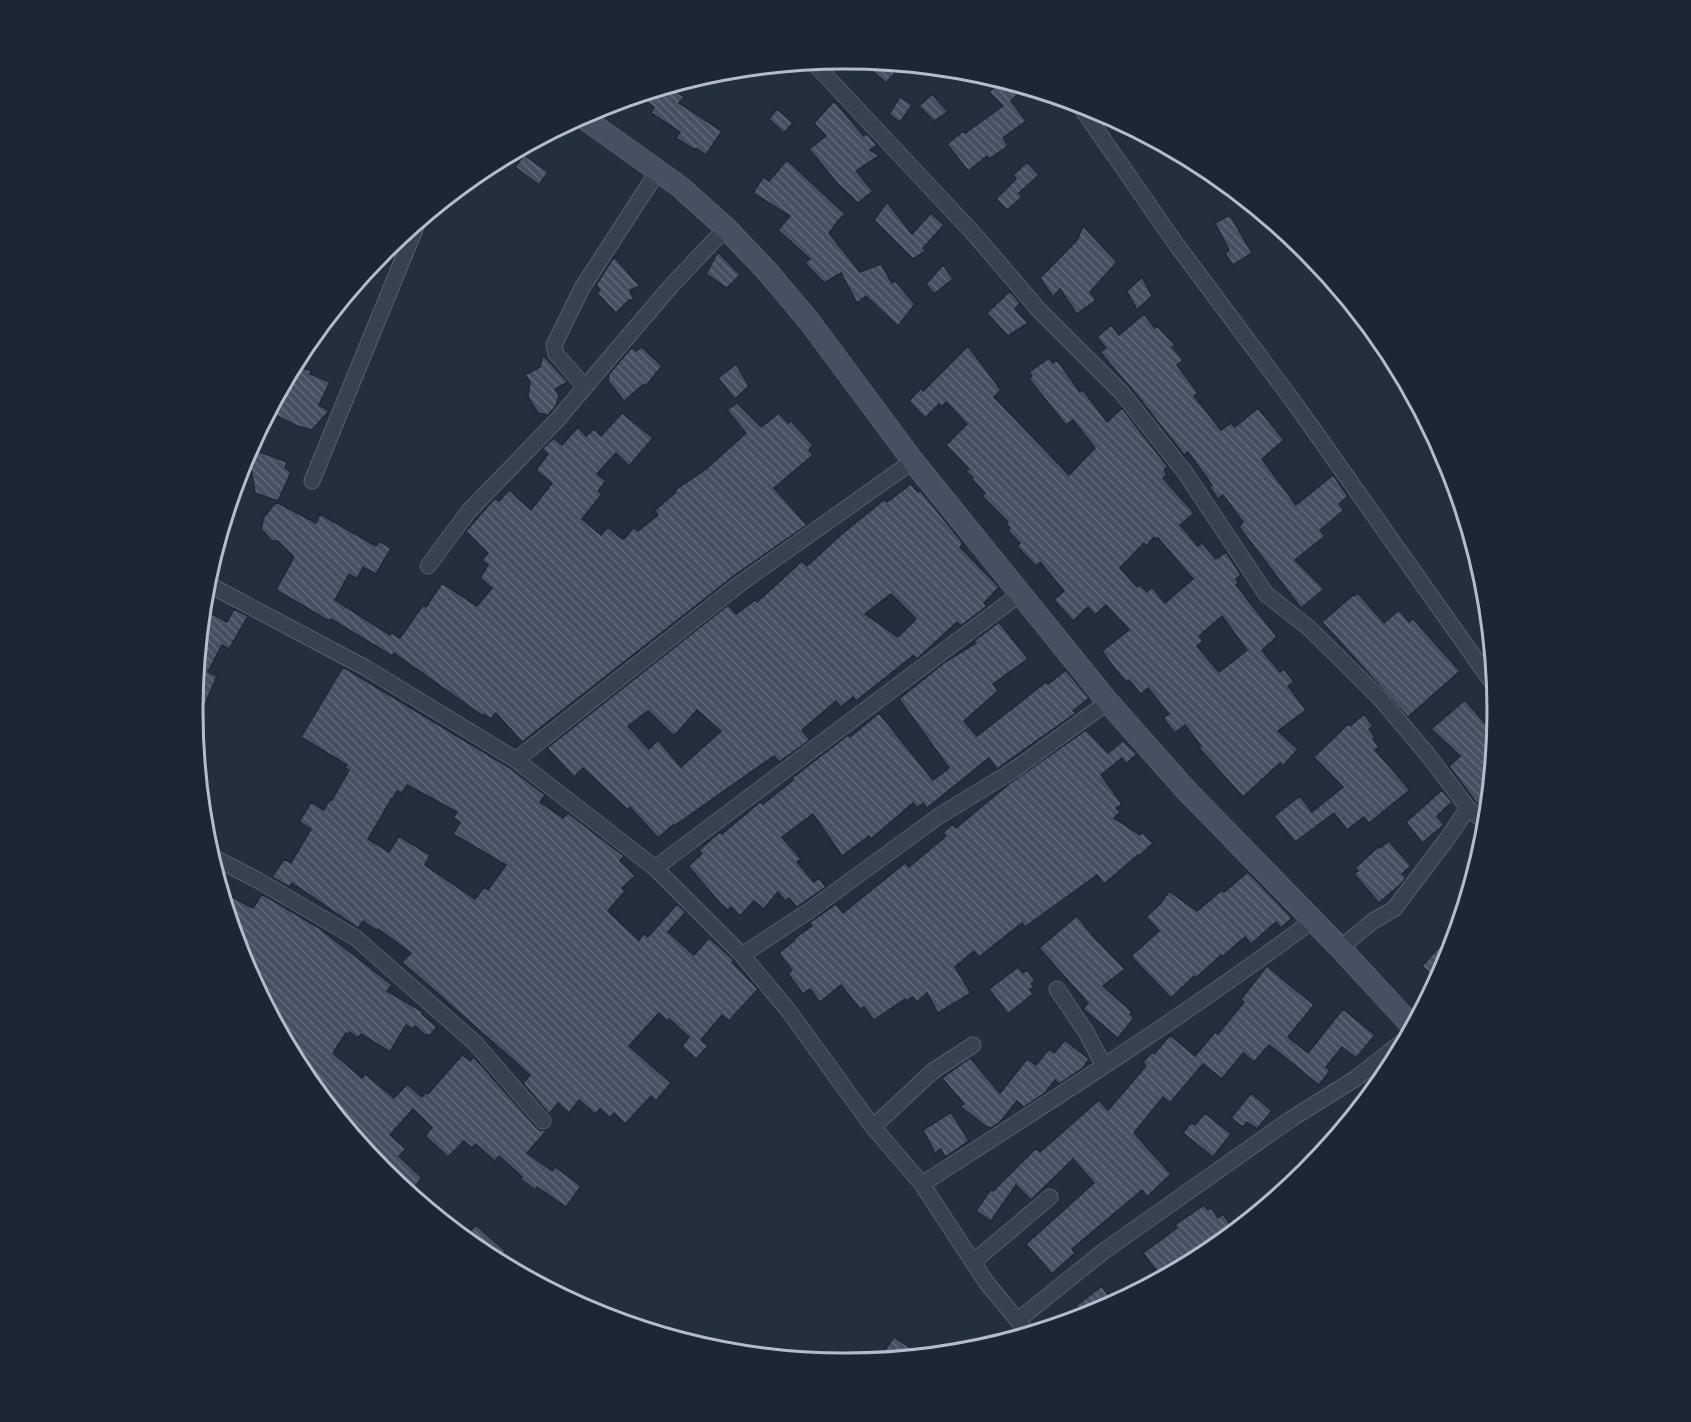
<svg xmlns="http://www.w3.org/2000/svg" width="1691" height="1422" font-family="Commissioner,sans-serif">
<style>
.building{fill:url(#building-back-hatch);stroke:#1f2835;stroke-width:1.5;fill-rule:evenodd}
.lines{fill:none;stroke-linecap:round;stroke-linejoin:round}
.street-casing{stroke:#565f6c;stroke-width:17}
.secondary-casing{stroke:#565f6c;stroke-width:23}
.street{stroke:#38414e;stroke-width:15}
.secondary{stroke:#465061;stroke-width:21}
.rim{fill:none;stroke:#b4bcc9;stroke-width:3}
</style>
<defs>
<pattern id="building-back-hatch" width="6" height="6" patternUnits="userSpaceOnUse" patternTransform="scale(1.5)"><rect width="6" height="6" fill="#455162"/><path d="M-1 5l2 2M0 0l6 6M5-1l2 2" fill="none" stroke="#5d6877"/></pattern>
</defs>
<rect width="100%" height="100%" fill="#242f3e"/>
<!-- building -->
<path class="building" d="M860,60l43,4 -17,19z
M1001,80l4,1 13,13 -7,7 15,20 -23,17 5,8 -19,13 -2,-3 -19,15 -21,-27 16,-13 2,2 38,-27 -14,-14z
M668,86l16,11 -5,6 43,28 -16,24 -10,-7 -1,2 -19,-12 4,-6 -29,-19 3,-6 -17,-11z
M932,94l16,18 -14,9 -15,-15z
M900,97l12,8 -12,17 -11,-8z
M834,101l30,35 2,-3 11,12 -7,5 9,6 -23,15 17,20 -15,12 -21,-20 -28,-34 17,-13 -12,-13z
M777,109l16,14 -9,10 -15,-14z
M524,155l24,17 -9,13 -24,-18z
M787,160l58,54 -7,7 -9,12 31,39 21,-8 11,19 3,-2 20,23 -17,22 -32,-30 -9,7 -16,-30 -17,10 -19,-20 5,-4 -32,-29 12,-14 -37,-23 10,-16 6,4z
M1027,162l12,13 -20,18 3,4 -15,13 -11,-11 20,-20 -3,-4z
M887,202l25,32 19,-21 13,12 -21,23 3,3 -13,8 -39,-39z
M1230,215l22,38 -19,12 -8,-12 4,-3 -14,-27z
M1083,226l34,36 -27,30 6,8 -19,14 -17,-25 -7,8 -13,-19 37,-38z
M718,252l22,23 -13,13 -21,-14z
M614,257l26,29 -10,4 3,9 -5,2 -12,12 -19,-20 3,-3 -4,-5z
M943,265l10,14 -19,15 -8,-10z
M1142,277l10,19 -15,14 -10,-19z
M1010,291l10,12 -5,6 13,14 -20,13 -21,-23z
M1144,314l11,14 2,-2 18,19 -3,2 11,13 -6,5 21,28 -4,3 27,34 10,-7 4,4 23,-19 26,32 -22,19 34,46 37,-30 15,21 -9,8 5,6 -24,20 5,6 -30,24 29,29 -23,19 -62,-81 4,-5 -20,-27 -5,4 -9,-13 3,-1 -24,-33 -4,3 -48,-61 -36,-42 6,-4 -9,-11 14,-12 8,10z
M968,346l33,44 -7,7 75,78 26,-27 -22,-28 -7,5 -37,-46 3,-3 -3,-4 20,-14 4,5 4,-3 23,32 3,-2 24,32 15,-14 46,59 -4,3 3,5 -4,3 31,35 -14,12 18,21 4,-3 14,16 10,-7 15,23 -5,4 3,4 -3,2 41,52 -15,13 18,22 4,-3 10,13 -6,4 18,24 -28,21 20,18 -15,17 -3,-3 -37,34 -44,-49 2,-2 -16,-21 -10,8 -12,-15 6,-4 -21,-26 -7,6 -12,-14 -3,2 -11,-13 -13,-18 27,-21 -23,-25 -11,10 -7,-8 -15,14 -19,-21 10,-9 -24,-29 -4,4 -19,-20 3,-3 -12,-12 2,-3 -4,-4 2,-2 -26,-26 3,-3 -13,-14 1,-1 -7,-7 3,-2 -23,-24 21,-21 -21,-22 -4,5 -3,-3 -14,14 -16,-17 12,-13 2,3zM1154,537l2,2 2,-1 35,41 -28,24 -13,-16 -5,5 -7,-7 -3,2 -17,-19 24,-25 3,3zM1222,616l25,34 -28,22 -22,-26 6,-5 -4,-5z
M632,347l4,4 6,-4 20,19 -16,20 -2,-2 -20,17 -16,-20 1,-7z
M543,355l25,27 -13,7 4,7 -3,10 -8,9 -10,-2 -10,-16 2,-15 -5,-7 15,-8z
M294,364l17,7 -1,3 20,8 -11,23 10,6 -17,19 -15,-4 -28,-14z
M736,364l13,22 -14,13 -17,-21z
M737,403l24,24 18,-14 9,10 3,-2 22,24 -4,5 4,5 -39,33 33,37 -72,50 -213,167 -26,-29 -5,6 -7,-5 -1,2 -89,-63 -2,3 -61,-37 -2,2 -53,-31 18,-33 -16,-16h-6l-11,-12 3,-12 12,-15 40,21 4,-9 56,32 3,-5 12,7 -15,26 -13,-7 -6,12 -8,-5 -14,26 55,35 2,-2 8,5 23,-33 3,2 16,-24 35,23 15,-18 -12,-10 8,-13 -6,-5 6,-7 -22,-22 29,-33 4,3 10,-11 22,20 21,-27 -16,-13 12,-16 -6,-5 12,-11 8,7 16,-18 8,9 8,-7 7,7 21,-23 31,25 -24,28 -13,-13 -19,21 9,7 -8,10 4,3 -20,25 19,16 7,-8 14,12 3,-1 9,-11 4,4 20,-16 -3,-5 21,-18 -1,-2 30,-20 41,-37 -19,-23z
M257,451l30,11 -2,6 6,4 -13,29 -23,-8 -5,-32z
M911,484l7,8 2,-2 39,48 4,6 -3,3 39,40 -15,16 3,3 -26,20 -4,-4 -40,37 -3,-4 -58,46 -3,-4 -12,10 -5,-6 -34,29 8,10 -31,22 -5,-6 -100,70 -1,-1 -15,13 -28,-31 -2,3 -45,-42 -9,9 -27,-29 181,-143 8,9 19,-14 2,2 45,-41 5,5 36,-33 42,-34 2,3zM891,594l25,25 -18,18 -33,-23zM697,710l24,21 -40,36 -23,-27 -9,9 -21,-23 20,-15 26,25z
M1358,593l26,30 15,-13 10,12 4,-3 47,52 -52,46 -86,-95 31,-27 1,1z
M203,609l24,13 7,-13 14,7 -19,33 -7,-4 -14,27 9,4 -22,52 -2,-17z
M999,622l29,37 -35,25 5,7 -34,30 13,15 69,-54 2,2 18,-14 23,28 -16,13 3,2 -79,56 -8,-11 -62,50 -4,-5 -6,5 -4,-5 -42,36 -2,-3 -27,20 -29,-42 -31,23 19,22 -4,3 17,20 5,-4 7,9 -29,20 -8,-9 -4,3 -7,-9 -14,17 -10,-8 -14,15 -9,-9 -3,3 -8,-7 -32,-37 14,-12 -3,-4 21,-18 2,2 38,-32 3,2 30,-24 -1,-2 56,-43 2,2 29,-24 54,67 16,-12 -50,-69 46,-37 31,-19 -2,-2z
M343,667l167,101 35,27 -5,7 23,16 5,-5 56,43 -4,5 15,15 -13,12 3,3 -17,20 31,29 5,-7 4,4 29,-33 9,8 -18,20 26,23 15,-17 25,22 -2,2 26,27 -29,32 -7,-6 -21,25 7,6 -12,13 -14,-13 7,-9 -20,-18 -1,2 -9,-8 -30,33 42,37 -15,18 -5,-5 -26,28 -11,-11 -4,5 -10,-9 -5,5 -16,-14 -10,13 -11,-10 -9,11 -26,-31 7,-8 -128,-113 9,-9 -33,-24 -1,2 -14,-10 -5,7 -66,-45 -3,4 -17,-10 12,-18 7,4 20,-34 -12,-7 12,-20 13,8 6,-11 2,1 17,-30 -4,-2 2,-3 -46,-28zM407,785l50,27 -4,6 7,4 -7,12 53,31 -18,25 -4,-3 -9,12 -50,-34 5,-10 -31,-19 -10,16 -21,-13 24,-41h1l4,-7 5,2z
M1465,700l24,28 8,-8 -9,92 -13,-11 -26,-35 11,-10 -29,-27z
M1364,714l9,12 -4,3 6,8 -2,2 6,8 -4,3 35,40 -41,33 -5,-6 -17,13 -13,-17 -39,29 -21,-26 26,-20 12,16 31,-25 -29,-30 34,-33 2,2z
M1086,730l22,23 15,-12 14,13 -11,10 -4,-6 -21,17 21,29 -6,4 4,4 -6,6 26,17 2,-3 11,11 -14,13 -1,-1 -34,29 -7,-9 -72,52 -3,-4 -43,34 -5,-6 -19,16 16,26 -33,20 -11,-20 -10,9 -4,-5 -7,4 -1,-2 -31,21 -10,-13 -4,2 -19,-24 -21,17 -10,-13 -7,5 -15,-20 4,-4 -13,-17 16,-13v-2l17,-12 -3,-3 27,-19 7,9 62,-50 4,4 37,-31 -3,-3 9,-9 4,4 53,-44z
M1442,790l10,12 -15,14 7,9 -22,18 -16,-21z
M1389,841l22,25 -9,8 4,3 -4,6 -23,20 -25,-29 4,-3 -3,-3 24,-22 1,2z
M1248,872l44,46 -11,10 -5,-6 -25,22 -6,-7 -23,20 -1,-2 -25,23 -2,-2 -23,22 -40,-42 28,-25 -13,-14 15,-14 8,-12 28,20 25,-21 2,2z
M222,892l31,16 9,-14 57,34 73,57 -5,6 36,21 -1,2 15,13 -7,8h-5l-10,-9 -2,3 -7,-4 -16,27 -29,-18 -3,4 -9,-6 -1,3 -2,-2 -13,20 29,25 3,-4 29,24 13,-14 15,13 4,-5 2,2 34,-39 8,6 3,-4 9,9 54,61 4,3h7l-20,23 25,18 3,-4 26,19 -15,21 -29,-20 -2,3 -14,-11 1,-2 -23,-21 -4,5 -19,-17 -4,4 -8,-7 -16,16 -23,-21 7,-9 -19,-18 -23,26 16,14 -7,7 23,22 -13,15 -25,-21 -80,-97 2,-3 -7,-7 -56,-105z
M1077,916l15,19 33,34 -22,17 29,26 -2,2 4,4 -16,20 -35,-29 5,-6 -49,-55z
M1442,944l9,9 -13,28 -16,-15z
M1267,966l47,39 -26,32 20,16 35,-44 32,26 -19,23 -14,-11 -16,20 4,4 -11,14 -50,-40 -15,17 -11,-9 -21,26 -19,-15 -33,39 -7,-6 -29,36 37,41 -24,23 -5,-7 -70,59 3,4 -23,21 -26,-30 68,-61 -21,-24 -42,41 -15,-15 -25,36 -15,-10 15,-22 2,2 43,-43 4,4 59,-52 9,10 38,-44 -3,-4 9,-10 2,2 16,-19 25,21 20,-24 3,2 26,-32 -3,-3z
M1018,967l5,6 4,-3 8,11 -4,3 3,3 -4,2 3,5 -25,20 -19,-25z
M1065,1040l24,19 -6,9 -24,16 -4,-4 -10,13 -21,14 -7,-6 -17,21 -9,6 -1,-1 -2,1 -28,-22 4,-2 -22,-26 28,-20 30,35 27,-34 9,6 13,-16 5,4z
M1251,1093l21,18 -15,18 -10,-7 -4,5 -12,-9z
M951,1112l18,29 -24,16 -4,-8 -6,4 -12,-23z
M1205,1113l26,21 -18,23 -30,-24 8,-11 4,3z
M1204,1205l4,5 3,-2 7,10 5,-4 12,17 -28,23 -45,24 -19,-25 34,-25 -2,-3z
M476,1225l29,26 -9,10 -13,-8 -19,-15z
M1102,1286l12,18 -29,13 -9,-11z
M894,1337l28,19 -44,4z"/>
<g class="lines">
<defs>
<path id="street" d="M813,62l162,173 63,74 84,84 62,78 82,123 43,34 70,69 49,58 40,53 19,16
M1078,103l98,141 120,161 200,283
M585,387l86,-101 55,-58
M312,481l106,-259
M428,566l41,-55 89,-92 27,-32 -29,-33 -2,-9 28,-57 76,-117
M206,583l160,85 150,92 139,108 87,87 46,55 85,117 49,57 64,98 43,52
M516,760l225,-177 172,-122
M211,856l50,26 95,56 119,105 68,78
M655,868l366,-275
M1340,948l33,-27 21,-12 53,-70 21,-31
M742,955l67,-44 130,-95 75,-46 94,-68
M1057,989l29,43 18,34
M873,1127l60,-56 40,-26
M922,1184c132,-85 264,-169 390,-263
M973,1262l77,-65
M1018,1320l86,-69 187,-132 64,-40 51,-40"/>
<path id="secondary" d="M581,116l98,70 47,42 40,42 43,51 104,140 195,241 78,88 154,158 73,79"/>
</defs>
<!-- street casing -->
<use href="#street" class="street-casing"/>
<!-- secondary casing -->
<use href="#secondary" class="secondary-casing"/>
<!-- street -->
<use href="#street" class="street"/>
<!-- secondary -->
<use href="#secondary" class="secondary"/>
</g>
<!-- crop -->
<path d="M0 0H1691V1422H0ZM203 711a642 642 0 1 1 1284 0a642 642 0 1 1-1284 0Z" fill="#1d2633" fill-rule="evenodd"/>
<path class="rim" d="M203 711a642 642 0 1 1 1284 0a642 642 0 1 1-1284 0Z"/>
</svg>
